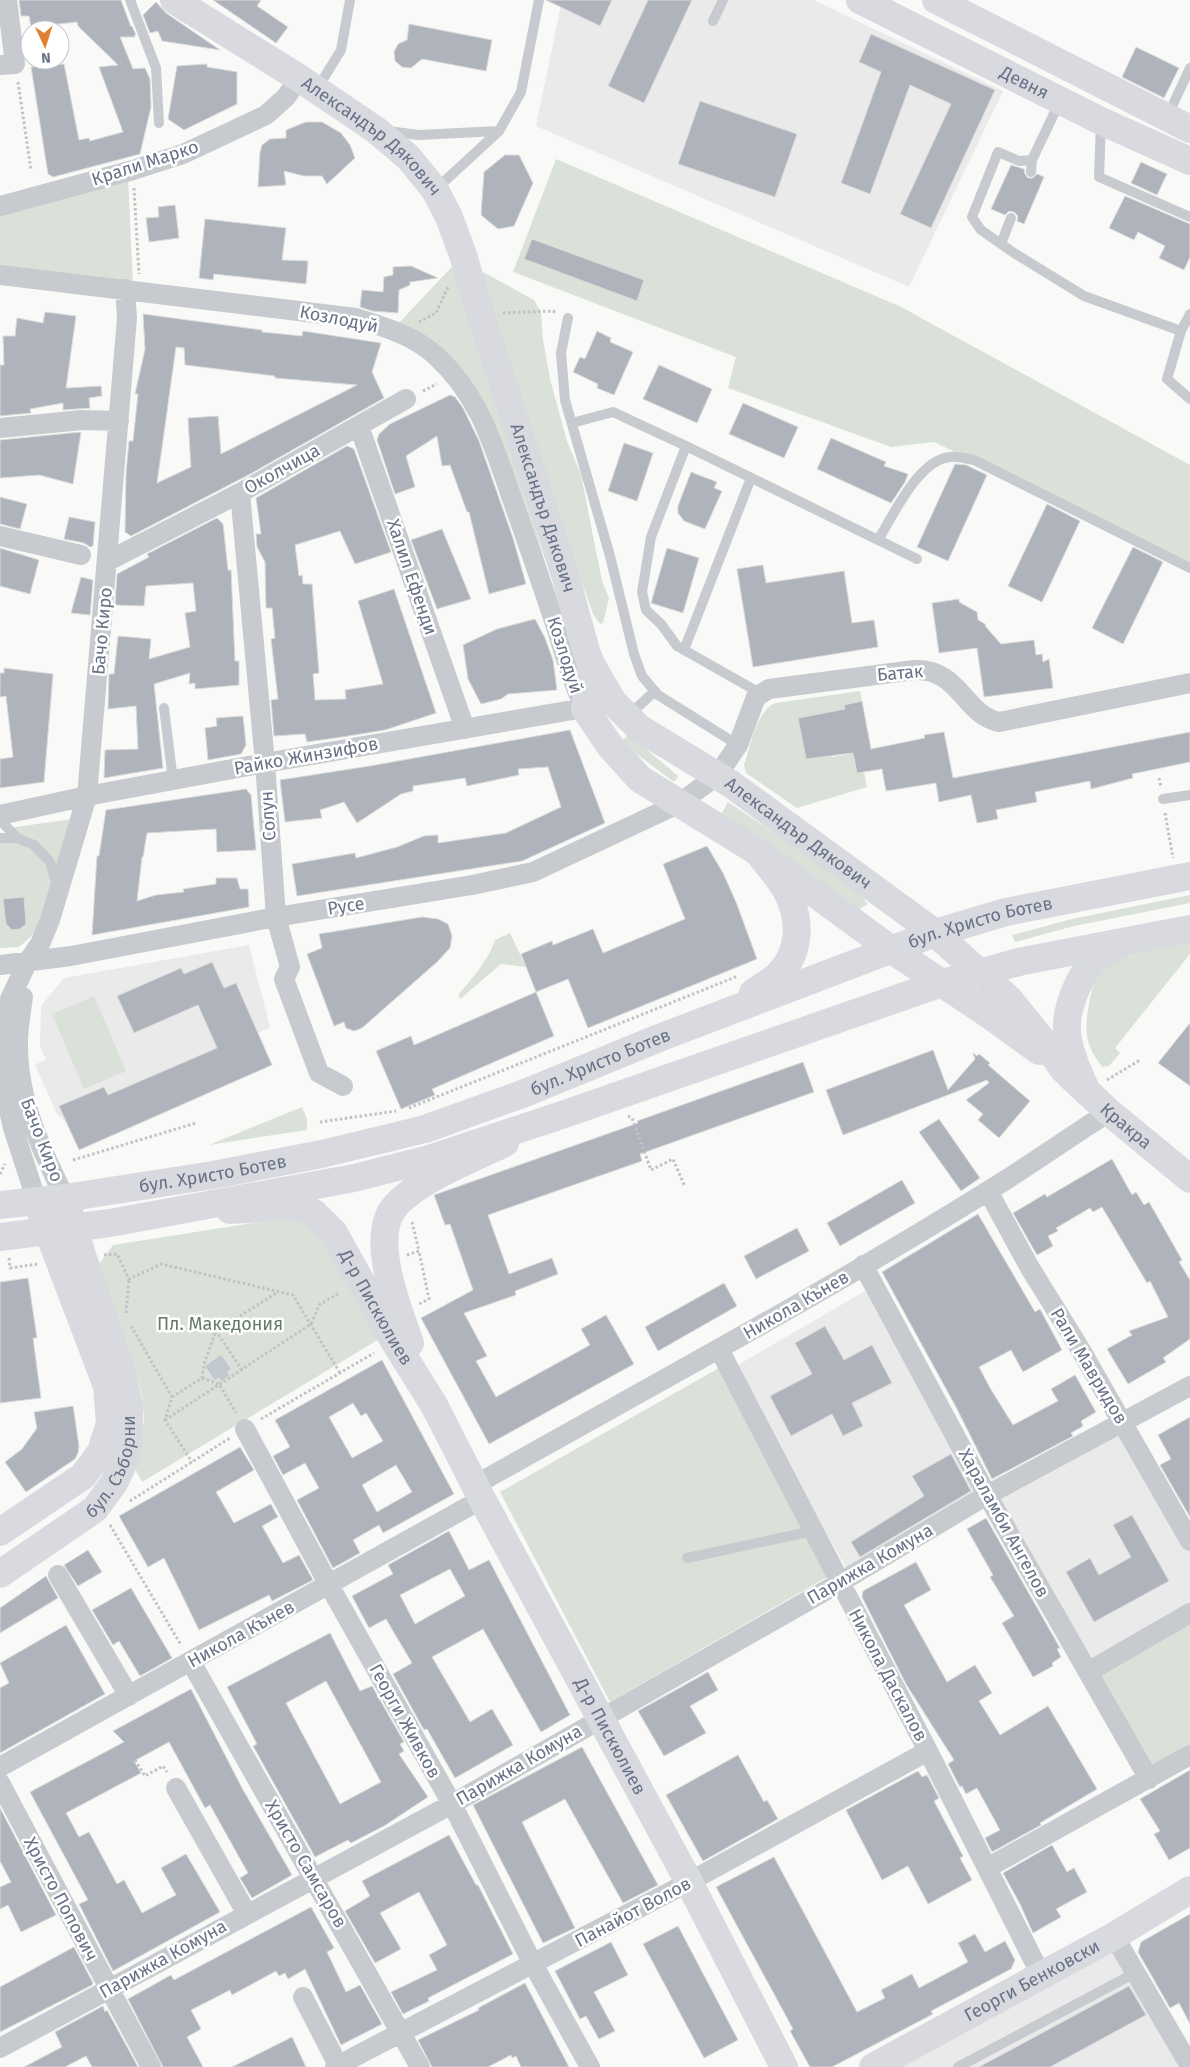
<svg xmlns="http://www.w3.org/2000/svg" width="1190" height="2067" font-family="'Fira Sans',sans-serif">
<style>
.built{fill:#eaeaea}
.green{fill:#dae1d8}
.water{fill:#c1c8ce}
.building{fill:#aeb3bc;stroke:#dbdbd9;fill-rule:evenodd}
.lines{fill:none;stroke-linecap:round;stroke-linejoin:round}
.path{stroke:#c1c2c5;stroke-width:3;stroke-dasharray:2.5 2.5;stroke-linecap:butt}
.lane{stroke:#c7cace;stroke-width:10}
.street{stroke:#c7cace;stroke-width:20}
.secondary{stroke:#d8dae0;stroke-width:28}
.primary{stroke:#d8dae0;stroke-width:28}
.labels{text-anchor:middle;stroke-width:5;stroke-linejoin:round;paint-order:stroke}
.street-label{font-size:18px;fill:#697388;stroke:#fff}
.park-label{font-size:18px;fill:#647a64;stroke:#fff}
</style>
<rect width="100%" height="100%" fill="#f9f9f7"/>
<!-- built -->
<path class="built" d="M562,0h252l189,91 -94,196 -373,-161z
M249,945l21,82 -12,6 14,32 -193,85 -13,-28 -9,-8 -22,-49 11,-6 -6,-12 1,-41 23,-28z
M865,1291l112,201 -131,76 -55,-98 -53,-105z
M1123,1423l67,118v72l-102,59 -101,-177z
M1114,1936l76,131h-314z"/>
<!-- green -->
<path class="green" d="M556,159l345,148 289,158v98l-256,-121 -43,5 -163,-59 8,-31 -223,-85z
M128,178l5,105 -133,-17v-55z
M463,255l30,118 53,194 -59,-140 -89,-103z
M483,272l51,28 7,13 2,27 7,39 17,62 14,34 21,106 7,17 -6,25 -3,1 -7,-10 -28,-79 -84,-256z
M860,691l2,10 -18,4 1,4 -47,9 8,41 22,-4 2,-3 2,5 18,-3 1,-11 6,30 7,-1 3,15 -70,21 -51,-35 -2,-8c6,-18 13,-56 32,-62z
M627,736l5,1 46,39 -4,6 -48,-36 -3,-6z
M728,802l120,80 20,22 -11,6 -135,-97z
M80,818l-30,102 -31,27 -19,1v-110h16l-8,-10z
M1190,895v8l-116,23 -59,16 -3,-7 60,-16z
M510,933l16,34 -25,-3 -41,35 -1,-5c14,-17 29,-33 36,-54z
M1190,943v11l-75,94 5,5 -11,13 -7,1c-15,-20 -18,-32 -14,-57 2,-13 4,-26 12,-36 20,-24 62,-26 90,-31z
M94,996l32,75 -42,18 -32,-75z
M302,1107l5,12v11l-98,15z
M291,1217l29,12 61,109 -239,144 -6,-11 8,-51 -2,-24 -8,-30 -37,-99 16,-22z
M719,1368l108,209 -217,125 -110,-210z
M1190,1619v131l-39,23 -55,-99z"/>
<!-- water -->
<path class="water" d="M221,1355l10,14 -4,3 2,3 -8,6 -2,-4 -4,3 -10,-14z"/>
<!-- building -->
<path class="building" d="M19,0h102l10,27 1,-1 4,9h-2l1,2h-15l13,32 12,-1 5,11 1,28 -11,47 -87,23 -5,-3 -17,-107 33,-3 15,76 10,-2 1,3 33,-9 -24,-65 19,-2 -40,-39 -1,-4 -46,5 -2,-11h-8z
M213,0h48l-4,6 31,21 -12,16z
M546,0h66l-12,26z
M648,0h44l-48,103 -36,-17z
M156,2l10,11 54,37 -58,-9 -4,-10 -8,2 -7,-18z
M409,24l83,16 -6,31 -64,-12 -11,9 -9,-1 -7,-6 -1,-9 4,-8 9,-4z
M871,34l124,56 -64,138 -31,-14 51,-110 -41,-19 -40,109 -29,-11 40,-111 -22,-10z
M1136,47l43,21 -15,30 -42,-21z
M207,64v3l30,5v32l-53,26 -16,-11 9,-53z
M700,101l97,33 -22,63 -97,-33z
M306,122h16l19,11 9,12 5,13 -28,26 -5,-8h-18l-20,-5 2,14 -28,2 2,-35 2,-7 8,-6 16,-1v-8z
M505,155h14l14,28 -19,43 -16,3 -17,-14 3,-43z
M1141,162l26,12 -10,21 -26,-12z
M1011,165l13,4 1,5 3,4h5l4,-4 7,3 -20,47 -7,-3 1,-5 -4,-4 -5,-1 -4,4 -14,-6z
M1125,196l65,28v33l-6,13 -25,-12 6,-12 -27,-14 -4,8 -25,-12z
M175,205l4,33 -30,4 -3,-24 13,-1 -1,-10z
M205,219l81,9 -4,32 26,1 -2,23 -92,-10 -1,6 -14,-2z
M532,239l112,41 -7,21 -113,-42z
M411,266l27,12 -28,4v3l-11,5 -1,23 -26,-2 -12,-4 2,-17 21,2 1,-15 9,-2v-8z
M45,312l31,4 -10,72 35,-2 1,10 -13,2 1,10 -27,2v-7l-33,6 1,4 -31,3v-51h4l-1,-29h12l2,-18 26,5z
M143,314l119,16v2l40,4 1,-5 78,12 -9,29 12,26 -132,75 -121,63 -6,-4 1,-59 3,-32h4l5,-47h-3l10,-45zM176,347l8,1 1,17 90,11v2l82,7 -136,69 -3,-38 -30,2 3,49 -34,16z
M597,331l14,7 -1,4 23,10 -19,43 -17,-7 1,-4 -25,-12 7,-15 5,2z
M659,365l53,24 -15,34 -54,-24z
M450,395l5,2 8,11 16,33 34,97 13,46 -37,10 -20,-82h-2l-17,-47 -8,1 -5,-30 -31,20 9,31 -20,7 -18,-54 2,-6 11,-10z
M743,403l55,24 -14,31 -55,-24z
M81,432l-8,52 -34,-9 -39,3v-38z
M831,438l55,24 -2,4 24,8 -3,8 -14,21 -74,-34z
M624,443l29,10 -16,48 -29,-10z
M347,446l7,3 37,103 -36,12 -15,-33 -45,14 4,31 3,-1 1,9h9l7,89 -6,1 2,26 31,-1 -1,-9 38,-6 -25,-83 36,-12 42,124 -51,17 -43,7 -35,5 -2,-8 -31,2 -3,-36 7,-1 -7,-60 4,-1 -3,-30h-6l-1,-46 -8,-15 -1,-13h5l-5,-36z
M955,464l11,1 21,10 -39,86 -31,-14z
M691,472l26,10 -3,6 8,3 -17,38 -21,-8 -6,-8v-7z
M0,497l27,7 -7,25 -20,-5z
M1047,504l33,17 -38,81 -34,-16z
M69,517l26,5 -2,24 -3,1 -6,-4 -20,-4z
M217,518l6,6 5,46h3l4,91h4v24l-44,4v-6l-6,1 1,-11 -36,11 9,84 -59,10 1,-28 33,-1 -2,-43 -28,3 1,-35h5l4,-38 33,3 -2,20 41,-12 -5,-34 11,-2 -3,-28 -47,3 -2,20 -29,-1 2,-31 32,-17 -2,-3z
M442,529l29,70 -34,10 -26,-69z
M1133,547l30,15 -40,82 -31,-16z
M0,548l39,12 -9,34 -30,-8z
M667,548l32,10 -16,55 -32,-10z
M763,565l3,18 78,-12 8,52 22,-3 4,27 -125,20 -16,-98z
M81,577l12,3 -3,35 -19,-2z
M959,599v3l18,10 1,8 7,4 1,3 15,17 33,-4 2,15 6,-1 1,8 6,-3 4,29 -69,9 -7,-49 -38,5 -7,-50z
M535,619l10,19 8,22 4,30 -49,4 -7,5 -20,5 -13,-25 -5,-34 34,-16z
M4,668l49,6 -9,108 -44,6v-29l13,-2 -7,-61 -6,1v-24h4z
M862,701l9,48 54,-11 -1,-3 20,-3 9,46 237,-46v30l-58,12 1,4 -42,11 -1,-8 -55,11 2,10 -41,8 2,9 -21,4 -6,-28 -32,7 -3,-19 -50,8 -4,-22 -25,4 -4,-20 -47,6 -8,-41 47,-9 -1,-4z
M243,716l3,29 -5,9 -33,6 -3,-32 12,-2 -1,-8z
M570,730l35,93 -83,38 -225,35 -5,-32 63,-11 1,5 41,-11 27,-11 14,-1v8l68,-10 55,-26 -13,-40 -30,2 1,6 -52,11 -2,-8 -52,8v5l-12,3 -44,29 -13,-21 -24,8 2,8 -37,4 -5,-42 90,-14z
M246,789l5,6 5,55 -39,2 -1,-23 -69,4 -4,24h-1l-5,44 19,-6 28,-3 -1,-3 33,-5v-6h21l3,11h8l1,18 -157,28 5,-79h2l7,-46z
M707,846l16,27 13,29 21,57 -169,69 -20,-49 -32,13 -15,-38 31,-13 1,4 40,-16 10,24 82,-34 -22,-55z
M24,897l2,27 -6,5 -8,1 -6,-6 -3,-25z
M422,917l16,2 10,5 4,12 -2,12 -13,14 -75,66 -8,3 -8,-3 -2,-6 -10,4 -27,-72 15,-6 -3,-14z
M212,962l12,26 12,-5 36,82 -193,85 -20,-44 45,-19 4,8 109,-47 -19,-43 -64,28 -17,-37 64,-28 3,6z
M536,992l18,44 -122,53 3,6 -34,14 -25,-58 35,-15 3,9z
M1190,1023v63l-32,-23z
M933,1050l15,40 27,-31 -2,-6 4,3 2,-2 11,9 -2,2 42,36 -31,37 -21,-18 5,-6 -17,-14 23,-17 -2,-3 -144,55 -17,-45z
M803,1062l11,30 -174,62 2,7 -154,54 21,59 43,-16 6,16 -43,17 1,4 -52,18 23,43 -11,5 20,36 94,-52 -9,-16 25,-14 28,49 -145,80 -68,-126 52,-28 -23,-66 -5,1 -11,-30 204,-72 -1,-2z
M939,1119l41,59 -19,13 -42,-59z
M1112,1159l20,36 4,-3 8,13 5,-3 33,58 -3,2 11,18v59l-27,19 3,4 -38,22 -21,-35 25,-14 -3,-4 39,-14 -18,-36 -3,2 -45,-76 -9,5 -3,-4 -34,20 2,3 -10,5 5,10 -16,9 -24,-42 32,-19 2,3z
M902,1180l13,23 -75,43 -13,-23z
M978,1214l57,98 5,-3 22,41 -39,22 -12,-22 -32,17 11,21 23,37 45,-24 -7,-12 24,-14 21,37 -15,9 2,5 -12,7 2,3 -81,43 -36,-72 -74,-135z
M797,1228l12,23 -53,28 -12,-23z
M28,1278l9,60h-4l8,60 -41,5v-121z
M724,1283l13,23 -79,45 -13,-24z
M825,1326l19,34 28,-15 20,38 -40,20 11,23 -20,10 -11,-22 -41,22 -21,-40 42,-22 -17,-31z
M382,1360l72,134 -71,39 -4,-8 -26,15 7,13 -27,15 -36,-68 22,-12 -14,-25 -22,12 -10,-19 17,-9 -15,-27zM353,1403l8,13 5,-3 17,28 -31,17 -23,-41zM396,1465l16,27 -35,20 -15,-27z
M73,1406l6,40 -1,7 -3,6 -49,33 -21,-30 17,-13 15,-21 -3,-16z
M1190,1417v100l-30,-52 11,-6 -13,-24z
M240,1447l14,23 -38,22 18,31 37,-19 7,13 -16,9 21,37 16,-8 14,25 -41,21 -3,-6 -70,35 -35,-72 -16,9 -29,-51z
M951,1454l20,37 -111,66 -9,-15 73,-46 -12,-20z
M1132,1515l37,66 -75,41 -28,-50 24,-14 9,17 32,-18 -18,-32z
M986,1518l74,130 -3,1 4,8 -9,6 1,3 -20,11 -31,-54 12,-7 -24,-39 3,-2 -26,-46z
M449,1531l20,39 20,-10 81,155 -29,17 -58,-103 -51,28 38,65 22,-13 21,36 -58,33 -28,-49 -3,1 -31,-56 19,-11 -26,-44 -17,9 -17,-32 41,-22 -5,-9zM450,1569l15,27 -50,28 -15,-29z
M88,1550l14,22 -24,14 -14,-21z
M916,1562l15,28 -27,15 43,77 28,-17 17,28 -13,8 21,34 48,-29 49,83 -57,34 1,2 -49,27 -7,-14 15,-8 -23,-42 -11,6 -4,-8 -2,1 -12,-23 6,-4 -48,-76 -44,-87 1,-6z
M46,1576l12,22 -58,35v-25z
M131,1588l41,70 -32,18 -21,-35 -6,4 -21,-35z
M66,1625l39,69 -105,59v-65l9,-5 -9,-20z
M330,1633l30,58 12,-5 32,56 -4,2 4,7 -5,3 29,43 -44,29 -33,17 -3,-3 -33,17 -62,-111 4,-2 -30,-57zM326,1681l55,101 -41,22 -54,-101z
M708,1672l10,18 -28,16 16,27 -42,23 -26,-45z
M191,1689l51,99 50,87 -40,23 -12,-20 8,-5 -38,-68 -5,3 -36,-66 -35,19 7,12 -75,40 13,24 10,-5 28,52 7,-4 18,33 34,-18 -15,-27 25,-14 34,58 -107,59 -34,-67 9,-4 -58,-108 94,-50 -11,-11z
M582,1747l76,138 -35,18 -58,-104 -43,23 53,106 -32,15 -70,-138z
M738,1755l26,47 3,-2 11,19 -75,42 -37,-66z
M1190,1770v78l-21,12 -15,-26 6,-3 -20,-32z
M918,1771l4,6 5,-2 12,23 -5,3 29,55 -3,2 12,22 -44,24 -20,-38 -26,14 -36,-70z
M0,1808l56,107 -35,17 -13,-27 -8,4v-22l11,-5 -11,-21z
M449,1835l27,50h2l35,69 -85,44 1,3 -26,13 -12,-22 46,-22 -8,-15 18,-10 -28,-53 -39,21 21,36 -26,14 -30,-52 25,-15 -8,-15z
M1052,1845l15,27 7,-4 13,24 -31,17 5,8 -28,16 -13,-29 -17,-31z
M774,1857l83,155 28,-14 -4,-8 31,-16 7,14 49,-26 -10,-19 17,-9 10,18 20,-11 10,19 -4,9 -80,42 2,3 -101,53h-22l-20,-36 3,-2 -77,-142z
M311,1907l23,41 -7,4 19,40 14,-7 22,39 -41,21 -36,-76 -17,10 -3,-6 -6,3 -3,-5 -44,24 -2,-5 -39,20 10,19 -14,8 16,30h-40l-35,-68 43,-24 3,5z
M1190,1914v110l-11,-21 -9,5 -32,-56 3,-10z
M678,1926l60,114 -34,18 -61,-114z
M611,1942l17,33 -34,17 21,39 -16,8 -13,-23 -6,3 -25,-48z
M74,1947l19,36 -1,2 -92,47v-45z
M525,1983l44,84h-48l-5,-11 -4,2 -1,-3 -23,12h-56l-14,-27 61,-30 -1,-2z
M1129,1986l17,29 -96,52h-71z
M103,2006l2,6 2,-2 31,57h-46l-6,-11 -21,11h-41l38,-20 -7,-15z
M292,2037l14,30h-74z"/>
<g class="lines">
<!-- path -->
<path class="path" d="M18,82l13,88
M134,188l5,86
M503,313l50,-2 3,2
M419,322l17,-9 12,-26
M423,391l14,-7
M1159,778l2,9
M1165,813l8,45
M1107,1080l33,-20
M409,1108l329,-132
M628,1116l4,2 19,52 22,-11 12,28
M320,1122l76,-11
M73,1160l123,-37
M0,1174l5,-10
M412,1222l7,29
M104,1255l13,-1 12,25 32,-15 132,31 47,78
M407,1255l12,-4 10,48 -10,5
M9,1258l1,10 28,-4
M126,1313l3,-34
M131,1326l41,71 -7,23 27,42
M242,1370l-26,-39 62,-39
M202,1378l17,6 17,29
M172,1397l30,-19 2,-14 12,-33
M261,1419l113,-66
M165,1420l146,-96 8,-19 20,-12
M130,1501l100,-63
M110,1525l71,120
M135,1760l10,16 18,-10 4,6"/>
<!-- lane -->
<path class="lane" d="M130,0l26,68 3,55
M713,21l10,-21
M317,89l24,-39 9,-50
M1167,117l23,-49
M1101,122l-2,55 91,40
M388,131l30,4 81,-4
M1032,160l-13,1 -21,-9 -26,65 9,13 33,23 70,43 97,35
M1031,172l1,-12 28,-59
M436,189l63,-58 22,-39 18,-92
M1001,244l10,-26
M1190,314l-9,17 -14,48 23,20
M568,318l-7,35 4,47 45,156 24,98 8,22 16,19 80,50
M572,423l41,-11 73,34 231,113
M686,446l-35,91 -9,55 4,18 15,14 16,22 83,47
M878,540c15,-24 40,-80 72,-83 8,-1 17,2 24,3l216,108
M684,650l67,-172
M164,708l9,72
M628,716l27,-25
M1163,799l27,-4
M0,820l17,18 17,7 16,17 7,23
M0,838h17
M687,1558l126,-27
M958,2067l177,-94"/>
<!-- street -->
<path class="street" d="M0,65l15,-1 -8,-64
M0,206l133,-36 50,-16 83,-39 20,-18 13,-19
M0,275l356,43c28,9 57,17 79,37 43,39 57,86 75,138 14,40 28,79 41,119 11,32 19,66 34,97
M359,426l106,303
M0,428l82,-8 37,1
M240,493l25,270 11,154 14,50 -6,12 35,94 24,13
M0,536l81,19
M108,561l132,-68 166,-94
M0,815l87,-19 178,-33 331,-57
M0,965l71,-9 205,-39 196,-32 61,-13 145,-68 39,-28 21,-31 18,-48 13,-8 145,-19c46,-2 49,44 85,52l191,-39
M23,997c-2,15 -5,30 -5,45 -1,57 23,107 47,156
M988,1191l42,77 49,79 111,194
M37,1202l-24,-74 -11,-49v-32l8,-48 17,-36 13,-19 10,-24 37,-124 40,-478 -2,-29
M863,1265l124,230 162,284
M719,1349l209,402 113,224
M245,1429l84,156 123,219 81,160 57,103
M475,1485c172,-97 346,-190 513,-294 41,-25 80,-53 121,-79
M58,1575l71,121
M191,1662l229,405
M1088,1672l102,-59
M0,1767l482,-268
M0,1783l151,284
M176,1788l71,126
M987,1868l203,-113
M1114,1936l76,130
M303,1997l36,70
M0,2048l452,-244 387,-221 148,-88 203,-109
M335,2067l354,-185 239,-131"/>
<!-- secondary -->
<g class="secondary">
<path id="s1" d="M174,0l125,78 77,52 32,27 27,33 14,27 14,38 17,58 86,265 20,73 5,13 22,38 26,26 92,56 204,149 74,66 34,42 21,29"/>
<path id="s2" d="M860,0l241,121 89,40"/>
<path d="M936,0l254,129"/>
<path d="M591,664l-6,45 25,37 30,33 118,73 134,98 96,64 51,37"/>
<path id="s3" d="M1070,1076l39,36 81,67"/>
<path id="s4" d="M230,1210l66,-4 18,7 20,20 60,108 40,64 48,94 207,383 95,185"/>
<path d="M410,1343c-11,-32 -40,-102 -17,-134 20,-27 81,-51 112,-66"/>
<path d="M0,1532l83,-56 18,-24 9,-29 -3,-37 -70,-184"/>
<path id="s5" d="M0,1574l95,-65 19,-26 10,-21 5,-22v-35l-8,-35 -38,-112 -18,-60"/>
<path id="s6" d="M873,2067l241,-131 76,-46"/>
</g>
<!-- primary -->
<g class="primary">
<path d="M753,993c8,-6 18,-11 25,-18 22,-21 23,-53 11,-79 -6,-15 -21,-30 -31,-44"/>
<path d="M1087,1092c-8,-19 -19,-40 -20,-62 -1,-22 11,-52 26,-68 7,-8 17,-12 26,-17"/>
<path id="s7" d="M0,1205l65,-7 148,-23 109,-21 103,-25 100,-36 134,-55 276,-105 71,-21 184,-36"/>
<path d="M0,1237l110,-14 244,-45 75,-19 127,-42 386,-134 81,-22 167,-32"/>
</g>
</g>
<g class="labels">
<!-- street labels -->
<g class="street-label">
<text dy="6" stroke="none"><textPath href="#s2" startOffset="184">Девня</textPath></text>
<text dy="6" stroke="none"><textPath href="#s1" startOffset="241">Александър Дякович</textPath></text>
<text transform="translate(145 163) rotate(-18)" y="6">Крали Марко</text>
<text transform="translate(339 319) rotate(11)" y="6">Козлодуй</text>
<text transform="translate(282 469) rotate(-29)" y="6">Околчица</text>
<text dy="6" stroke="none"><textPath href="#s1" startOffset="661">Александър Дякович</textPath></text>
<text transform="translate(412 577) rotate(71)" y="6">Халил Ефенди</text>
<text transform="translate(102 631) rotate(-85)" y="6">Бачо Киро</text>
<text transform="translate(565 655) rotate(72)" y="6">Козлодуй</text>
<text transform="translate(900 673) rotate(-5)" y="6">Батак</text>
<text transform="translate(306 756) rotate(-10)" y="6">Райко Жинзифов</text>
<text transform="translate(268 816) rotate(-94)" y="6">Солун</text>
<text dy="6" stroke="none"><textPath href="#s1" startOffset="1096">Александър Дякович</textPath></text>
<text transform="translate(346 906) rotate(-9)" y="6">Русе</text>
<text dy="6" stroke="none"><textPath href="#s7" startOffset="1025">бул. Христо Ботев</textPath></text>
<text dy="6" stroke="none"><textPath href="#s7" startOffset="620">бул. Христо Ботев</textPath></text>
<text dy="6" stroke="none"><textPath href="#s3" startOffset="75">Кракра</textPath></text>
<text transform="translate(42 1140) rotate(69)" y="6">Бачо Киро</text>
<text dy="6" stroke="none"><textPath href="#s7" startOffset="215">бул. Христо Ботев</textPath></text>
<text transform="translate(796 1305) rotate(-30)" y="6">Никола Кънев</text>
<text dy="6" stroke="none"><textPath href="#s4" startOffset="199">Д-р Пискюлиев</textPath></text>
<text transform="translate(1089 1366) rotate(59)" y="6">Рали Мавридов</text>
<text dy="6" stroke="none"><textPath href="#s5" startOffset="162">бул. Съборни</textPath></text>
<text transform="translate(1004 1523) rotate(61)" y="6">Хараламби Ангелов</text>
<text transform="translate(870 1564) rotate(-30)" y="6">Парижка Комуна</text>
<text transform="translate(241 1634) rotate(-29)" y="6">Никола Кънев</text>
<text transform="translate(888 1675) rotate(62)" y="6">Никола Даскалов</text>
<text transform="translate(405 1721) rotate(61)" y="6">Георги Живков</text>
<text dy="6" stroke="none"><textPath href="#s4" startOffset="688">Д-р Пискюлиев</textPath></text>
<text transform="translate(519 1765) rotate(-30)" y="6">Парижка Комуна</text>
<text transform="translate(306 1864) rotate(60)" y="6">Христо Самсаров</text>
<text transform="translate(61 1899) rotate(62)" y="6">Христо Попович</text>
<text transform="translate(633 1912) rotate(-28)" y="6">Панайот Волов</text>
<text transform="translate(163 1959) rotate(-29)" y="6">Парижка Комуна</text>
<text dy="6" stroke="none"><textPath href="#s6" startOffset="181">Георги Бенковски</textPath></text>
</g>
<!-- park labels -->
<g class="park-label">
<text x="220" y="1330">Пл. Македония</text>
</g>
</g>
<!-- north arrow -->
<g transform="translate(45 45) rotate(176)"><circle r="24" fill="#ffffff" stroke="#c3c7cf"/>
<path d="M0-4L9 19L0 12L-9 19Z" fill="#e18030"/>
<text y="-8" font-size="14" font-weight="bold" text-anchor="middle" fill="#697388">N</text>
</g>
</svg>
